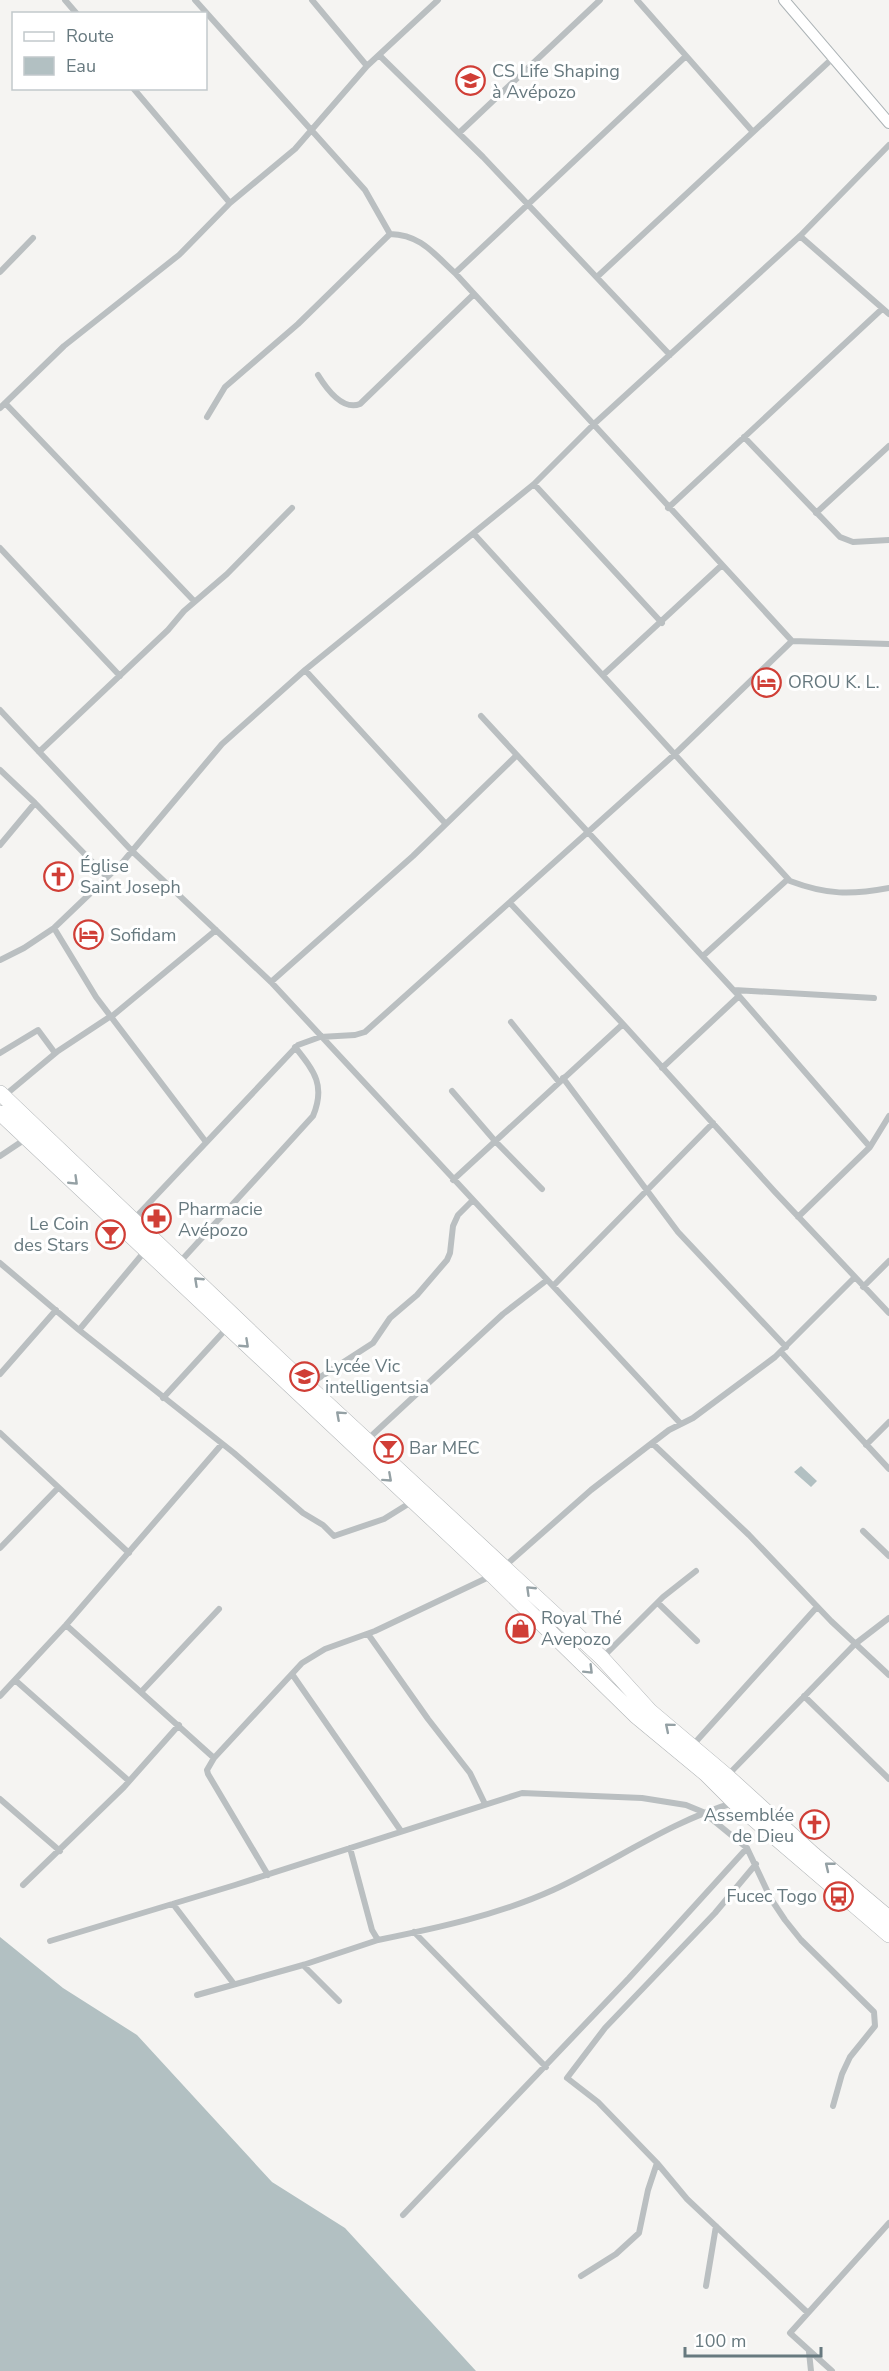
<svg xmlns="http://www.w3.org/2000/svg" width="889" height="2371" font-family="'Nunito Sans',sans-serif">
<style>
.water{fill:#b2c0c2}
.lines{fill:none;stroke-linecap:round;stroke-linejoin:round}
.secondary-casing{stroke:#acb3b6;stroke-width:12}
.highway-casing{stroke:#b0b4b6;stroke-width:16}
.street{stroke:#babfc1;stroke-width:6}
.secondary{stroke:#fff;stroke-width:10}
.highway{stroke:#fff;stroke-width:15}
.oneway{stroke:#95a1a5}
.labels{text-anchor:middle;stroke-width:6;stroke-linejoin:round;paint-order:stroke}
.poi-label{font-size:18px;fill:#67797f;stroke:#fff;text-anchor:start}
</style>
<rect width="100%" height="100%" fill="#f5f4f2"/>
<!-- water -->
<path class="water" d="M801,1466l16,15 -6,6 -17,-15z
M0,1937l63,51 74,47 135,147 73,46 131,143h-476z"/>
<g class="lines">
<defs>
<path id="secondary" d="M784,0l105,123"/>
<path id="highway" d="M0,1093l281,268 321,297 48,53 77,65 87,79 75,63
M0,1113l493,463 143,140 70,58 29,29 154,132"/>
</defs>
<!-- secondary casing -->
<use href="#secondary" class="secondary-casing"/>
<!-- highway casing -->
<use href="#highway" class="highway-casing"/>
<!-- street -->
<path class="street" d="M65,0l12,14
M195,0l170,190 25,44
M312,0l55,66
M637,0l116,132
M379,55l104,102 187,198
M133,88l97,115
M459,133l141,-133
M800,236l89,78
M0,272l33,-34
M455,273l231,-217
M598,276l236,-219
M318,375c8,13 24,36 42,29l114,-110
M5,403l189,198
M0,408l64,-62 115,-91 51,-52 65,-54 72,-83 71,-66
M207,417l18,-30 73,-63 92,-90c31,1 43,19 65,39l337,368 97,3
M744,437l96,100 13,5 36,-2
M534,484l128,139
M668,508l214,-199
M816,513l73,-67
M474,534l316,347c37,14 61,14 99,7
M0,548l120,128
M305,670l140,153
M603,675l119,-110
M0,710l132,141 139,131 410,442
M481,716l258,280 131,151
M39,752l129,-122 16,-19 43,-37 65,-66
M0,770l35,33 72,74
M0,845l35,-42
M510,903l113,121 152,168 114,121
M54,928l42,69 110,145
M703,956l85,-77
M0,960l24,-12 30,-20 68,-65 100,-119 83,-74 229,-186 60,-60 206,-188 89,-91
M271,982l142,-126 104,-101
M734,990l140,8
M111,1017l105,-87
M511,1022l48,60
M0,1053l38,-23 17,23
M662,1068l77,-72
M563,1078l115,154 108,115
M452,1091l43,50 47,48
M4,1096l54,-45 53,-35
M0,1156l27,-18
M453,1180l170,-156
M798,1217l72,-70 19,-31
M134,1219l164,-174 22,-8 35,-2 10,-3 310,-278 117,-113
M0,1263l79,67 155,123 69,60 20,12 11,11 50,-17 29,-18
M179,1263l134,-147c13,-31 1,-45 -18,-69
M553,1286l160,-163
M863,1287l26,-26
M79,1330l66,-79
M781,1352l108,117
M0,1374l56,-64
M308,1385l65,-42 17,-25 27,-23 30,-35 3,-7 3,-27 5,-11 14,-14
M163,1398l64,-70
M0,1433l129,120
M368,1439l135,-125 44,-34
M652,1443l97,92 82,86 58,54
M866,1445l23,-23
M863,1531l26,25
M0,1548l58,-60
M505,1566l86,-76 61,-47 17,-13 24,-12 82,-61 79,-79
M658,1603l39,38
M66,1625l148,133
M368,1634l60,85 42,54 15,31
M602,1658l61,-61 33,-26
M292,1674l109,157
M15,1680l114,101
M141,1692l78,-83
M0,1696l66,-71 156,-181
M804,1696l85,83
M692,1746l125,-139
M728,1775l127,-131 34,-26
M0,1799l60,52
M350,1848l22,82 6,10c59,-12 120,-25 175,-50 61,-28 116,-68 180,-87
M756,1864l-41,49 -110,115 -38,50 31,24 59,61 30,36 121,114
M268,1875l-60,-101 -1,-4 7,-12 88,-95 23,-14 50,-18 116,-55
M23,1885l101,-98 55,-62
M173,1904l61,80
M414,1932l132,135
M50,1941l185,-56 287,-92 120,5 44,7 17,7 44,36 24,51 14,21 16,20 73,72 1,14 -25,31 -8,17 -9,32
M303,1965l36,36
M197,1995l106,-30 75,-25
M403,2215l226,-237 118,-130
M581,2276l35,-22 23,-21 9,-43 9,-27
M706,2286l10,-60
M809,2352l2,19
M832,2371l-42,-38 99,-110"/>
<!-- secondary -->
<use href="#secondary" class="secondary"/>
<!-- highway -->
<use href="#highway" class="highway"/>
</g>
<!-- one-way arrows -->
<defs><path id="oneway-chevron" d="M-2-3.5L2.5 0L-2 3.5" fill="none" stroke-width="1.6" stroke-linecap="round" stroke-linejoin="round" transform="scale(1.5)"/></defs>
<g class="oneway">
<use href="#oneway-chevron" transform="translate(74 1181) rotate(44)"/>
<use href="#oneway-chevron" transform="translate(198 1281) rotate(-137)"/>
<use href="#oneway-chevron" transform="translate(245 1344) rotate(43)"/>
<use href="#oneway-chevron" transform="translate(340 1415) rotate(-138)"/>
<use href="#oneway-chevron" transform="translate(388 1478) rotate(42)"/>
<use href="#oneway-chevron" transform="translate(530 1590) rotate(-136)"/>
<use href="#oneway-chevron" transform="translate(589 1670) rotate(45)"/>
<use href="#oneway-chevron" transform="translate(669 1727) rotate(-140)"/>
<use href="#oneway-chevron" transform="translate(829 1866) rotate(-141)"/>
</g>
<!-- icons -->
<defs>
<symbol id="school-ring" viewBox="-11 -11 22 22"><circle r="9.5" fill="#fff" stroke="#d03e36" stroke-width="1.5"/><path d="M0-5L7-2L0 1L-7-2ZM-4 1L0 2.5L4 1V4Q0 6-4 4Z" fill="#d03e36"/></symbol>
<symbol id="hotel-ring" viewBox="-11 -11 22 22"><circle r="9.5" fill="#fff" stroke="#d03e36" stroke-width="1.5"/><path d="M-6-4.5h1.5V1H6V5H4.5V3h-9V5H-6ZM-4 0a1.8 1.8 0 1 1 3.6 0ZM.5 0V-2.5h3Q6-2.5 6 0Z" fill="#d03e36"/></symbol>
<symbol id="church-ring" viewBox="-11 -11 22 22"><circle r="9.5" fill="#fff" stroke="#d03e36" stroke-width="1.5"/><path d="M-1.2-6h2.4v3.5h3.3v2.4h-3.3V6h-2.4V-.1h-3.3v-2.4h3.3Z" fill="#d03e36"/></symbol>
<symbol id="pharmacy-ring" viewBox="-11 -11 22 22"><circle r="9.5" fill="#fff" stroke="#d03e36" stroke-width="1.5"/><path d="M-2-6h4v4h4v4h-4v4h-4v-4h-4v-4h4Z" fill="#d03e36"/></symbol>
<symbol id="bar-ring" viewBox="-11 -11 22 22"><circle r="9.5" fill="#fff" stroke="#d03e36" stroke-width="1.5"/><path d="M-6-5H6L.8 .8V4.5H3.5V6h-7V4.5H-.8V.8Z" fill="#d03e36"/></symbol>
<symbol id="university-ring" viewBox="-11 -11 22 22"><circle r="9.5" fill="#fff" stroke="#d03e36" stroke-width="1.5"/><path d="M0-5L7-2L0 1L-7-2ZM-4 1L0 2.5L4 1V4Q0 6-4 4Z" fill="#d03e36"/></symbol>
<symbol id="shop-ring" viewBox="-11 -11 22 22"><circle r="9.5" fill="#fff" stroke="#d03e36" stroke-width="1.5"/><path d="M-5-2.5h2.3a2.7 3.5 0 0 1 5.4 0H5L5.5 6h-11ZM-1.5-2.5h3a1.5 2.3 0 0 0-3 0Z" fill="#d03e36"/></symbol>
<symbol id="bus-ring" viewBox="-11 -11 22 22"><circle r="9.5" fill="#fff" stroke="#d03e36" stroke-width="1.5"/><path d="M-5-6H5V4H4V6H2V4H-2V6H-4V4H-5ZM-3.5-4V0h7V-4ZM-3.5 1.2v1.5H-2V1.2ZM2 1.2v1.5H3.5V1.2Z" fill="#d03e36"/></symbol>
</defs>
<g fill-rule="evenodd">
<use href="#school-ring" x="454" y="64" width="33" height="33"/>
<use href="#hotel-ring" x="750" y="666" width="33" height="33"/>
<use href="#church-ring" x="42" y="860" width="33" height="33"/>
<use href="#hotel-ring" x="72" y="918" width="33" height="33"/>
<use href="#pharmacy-ring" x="140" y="1202" width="33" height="33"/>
<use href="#bar-ring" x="94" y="1218" width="33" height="33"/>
<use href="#university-ring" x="288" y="1360" width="33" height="33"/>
<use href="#bar-ring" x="372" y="1432" width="33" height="33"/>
<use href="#shop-ring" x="504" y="1612" width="33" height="33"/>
<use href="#church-ring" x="798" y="1808" width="33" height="33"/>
<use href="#bus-ring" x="822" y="1880" width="33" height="33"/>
</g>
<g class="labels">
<!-- poi labels -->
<g class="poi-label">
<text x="492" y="77">CS Life Shaping<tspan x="492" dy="21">à Avépozo</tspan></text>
<text x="788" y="688">OROU K. L.</text>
<text x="80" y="872">Église<tspan x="80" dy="21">Saint Joseph</tspan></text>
<text x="110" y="941">Sofidam</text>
<text x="178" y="1215">Pharmacie<tspan x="178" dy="21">Avépozo</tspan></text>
<text x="89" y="1230" text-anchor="end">Le Coin<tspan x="89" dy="21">des Stars</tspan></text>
<text x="325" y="1372">Lycée Vic<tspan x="325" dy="21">intelligentsia</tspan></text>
<text x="409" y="1454">Bar MEC</text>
<text x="541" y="1624">Royal Thé<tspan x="541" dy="21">Avepozo</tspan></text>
<text x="794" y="1821" text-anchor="end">Assemblée<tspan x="794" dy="21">de Dieu</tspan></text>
<text x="817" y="1902" text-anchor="end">Fucec Togo</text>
</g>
</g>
<!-- legend -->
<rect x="12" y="12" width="195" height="78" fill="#ffffff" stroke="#c2c9cc" stroke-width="1.5"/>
<rect x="24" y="32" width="30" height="9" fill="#ffffff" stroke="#c2c9cc" stroke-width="1.5"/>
<text x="66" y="42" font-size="18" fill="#67797f">Route</text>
<rect x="24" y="57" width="30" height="18" fill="#b2c0c2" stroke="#c2c9cc" stroke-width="1.5"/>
<text x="66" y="72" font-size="18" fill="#67797f">Eau</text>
<!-- scale -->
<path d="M685 2347v9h136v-9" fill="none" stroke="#67797f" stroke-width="3"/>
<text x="694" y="2347" font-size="18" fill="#67797f" stroke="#ffffff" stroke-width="4.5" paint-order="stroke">100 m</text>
</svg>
